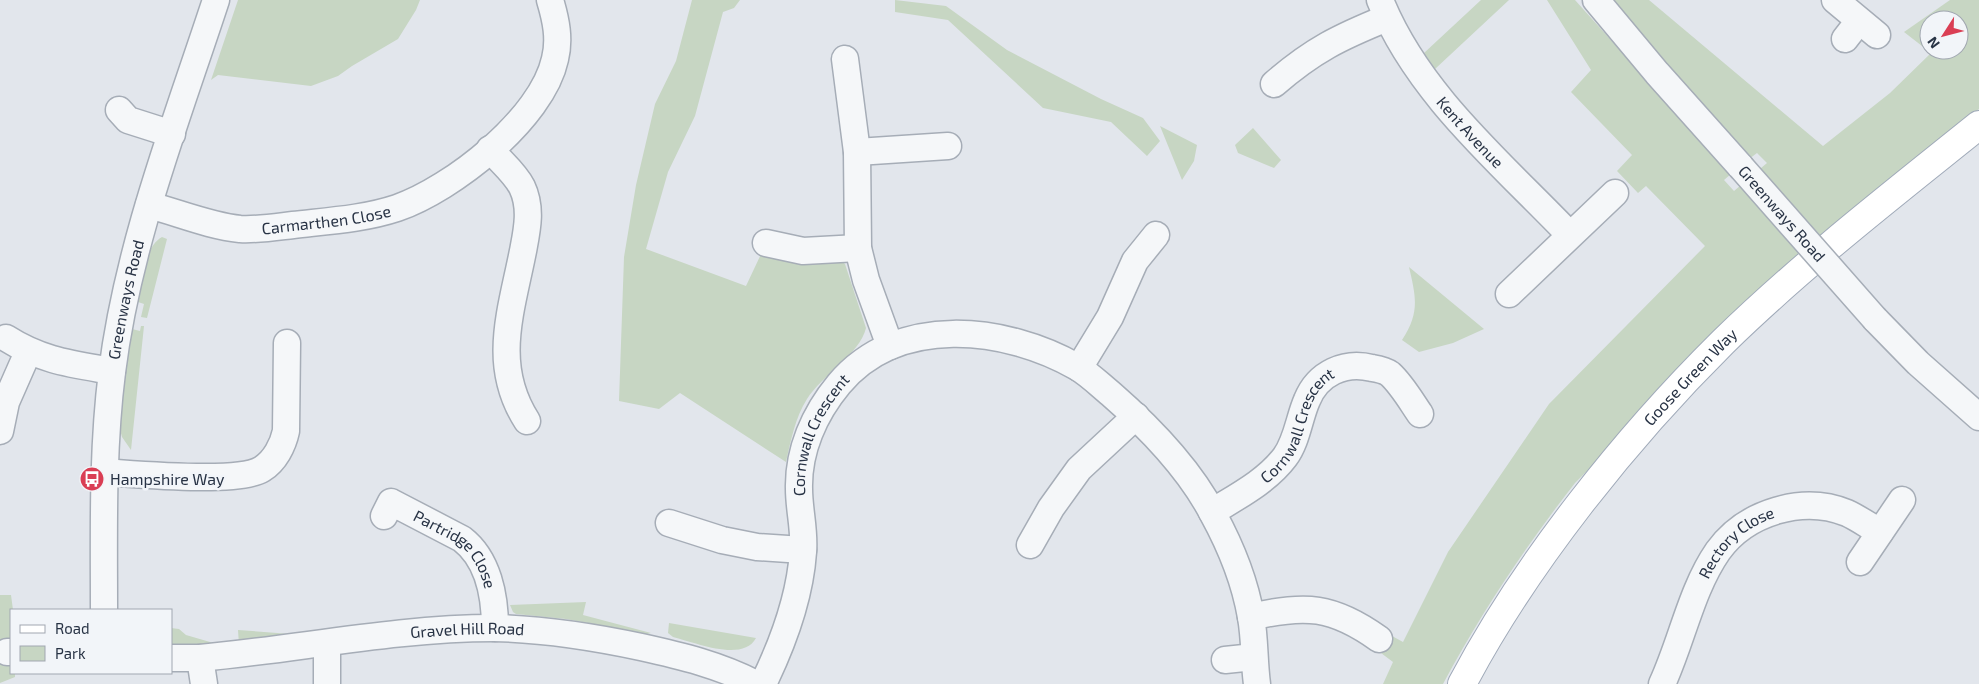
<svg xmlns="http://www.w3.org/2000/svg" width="1979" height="684" font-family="'Exo 2',sans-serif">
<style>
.green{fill:#c7d6c3;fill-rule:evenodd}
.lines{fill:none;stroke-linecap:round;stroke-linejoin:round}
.minor-casing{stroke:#a6adb7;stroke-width:29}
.major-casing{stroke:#a0aab9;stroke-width:30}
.minor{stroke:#f5f7f9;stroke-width:26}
.major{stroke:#fff;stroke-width:28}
.minor-bridge-casing{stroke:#a6adb7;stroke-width:29;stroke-linecap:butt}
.minor-bridge{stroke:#f5f7f9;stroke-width:26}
.labels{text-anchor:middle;stroke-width:5;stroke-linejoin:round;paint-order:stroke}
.street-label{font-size:16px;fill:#283345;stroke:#f2f5f9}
.poi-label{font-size:16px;fill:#283345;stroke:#f2f5f9;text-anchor:start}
</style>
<rect width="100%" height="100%" fill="#e2e6ec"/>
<!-- green -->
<path class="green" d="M238,0h182l-4,10 -18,29 -46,27 -14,10 -27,10 -93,-11 -7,5z
M692,0h48l-6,8 -11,4 -28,104 -27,56 -22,77 100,37 16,-34 78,7 5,5 21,64c-6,26 -44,47 -59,71 -12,19 -16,41 -21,63l-106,-69 -21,16 -40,-8 5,-144 12,-72 19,-81 21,-43z
M895,0l51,6 61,44 94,49 42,19 17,23 -13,15 -36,-34 -68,-14 -95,-88 -53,-8z
M1481,0h28l-74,69 -11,-16z
M1547,0h28l156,174 -7,6 10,11 33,-28 -10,-10 -8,6 -140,-159h40l174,146 67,-53 41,-40 -27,-21 46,-32h29v109l-163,133 -241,241c-50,64 -94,130 -132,201h-60l10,-22 -12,-9 11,-17 11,6 45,-90 101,-148 156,-158 -59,-60 -8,7 -21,-22 15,-16 -61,-63 20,-22zM1929,20h30v30h-30z
M1160,126l37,19 -3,16 -12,19z
M1253,128l28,32 -7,8 -36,-15 -3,-8z
M162,237l5,2 -20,79 -6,-1 3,-13 -6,-2c4,-20 5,-54 24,-65z
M1409,267l75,62 -31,14 -34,9 -17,-12c18,-27 14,-43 7,-73z
M141,326h3l-13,124 -9,-13 -3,-11 5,-54 8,-43 8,2z
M0,595h11l2,15h-2v63h4v4l-15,6z
M586,602l-3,13 68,18 -4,1 -81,-15 -50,-5 -3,-2 -3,-7z
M669,623l87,15c-13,25 -62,4 -83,-1l-5,-4z
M171,628l8,1 7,6 31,9 -46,4z
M238,630l66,5 -65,10z"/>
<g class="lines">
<defs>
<g id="minor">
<path id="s1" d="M1380,0c37,93 121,163 189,234"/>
<path d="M1596,0l61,73 84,94"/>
<path d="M1835,0l42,35"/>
<path d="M1845,39l14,-18"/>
<path d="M845,59l12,93 1,96 8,32 24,66"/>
<path d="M1274,84c39,-34 66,-47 113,-66"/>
<path d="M119,110l9,10 44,14"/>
<path d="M490,149c10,12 25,24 32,38 10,21 5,43 1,64 -12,61 -32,114 4,170"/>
<path d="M857,152l91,-6"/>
<path id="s2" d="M149,205c30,8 61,21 91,24 18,1 36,-2 53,-4 35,-4 71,-6 104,-17 55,-19 145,-89 158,-149 5,-20 1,-39 -5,-59"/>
<path d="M766,243l37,8 55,-3"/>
<path d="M1509,294l106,-101"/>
<path d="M1875,319l43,44 61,54"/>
<path d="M6,338c36,23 66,26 106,33"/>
<path d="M1079,368l31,-51 25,-56 21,-26"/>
<path d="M0,431l6,-29 22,-50"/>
<path d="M104,472c32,2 134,12 158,-3 13,-8 21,-24 24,-38l1,-88"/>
<path id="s3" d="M1212,512c26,-16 55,-31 73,-55 12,-16 14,-39 22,-57 11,-27 38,-39 65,-32 6,1 14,3 18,6 12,11 21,27 30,40"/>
<path id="s4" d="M384,516l7,-14 71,37c26,20 33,57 33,89"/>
<path d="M669,523l53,17 35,7 46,3"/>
<path d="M1030,545l21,-37 28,-39 57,-53"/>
<path d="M1860,562l42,-62"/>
<path id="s5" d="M104,610c0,-79 -2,-159 8,-238 16,-128 64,-250 104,-372"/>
<path d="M1251,617c54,-13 82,-11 128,22"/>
<path d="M327,643v41"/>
<path d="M7,652h4"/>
<path id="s6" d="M171,658h29c98,-9 196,-30 294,-30 49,1 100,9 147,19 41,9 78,18 115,37"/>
<path d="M200,658l4,26"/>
<path d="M1225,660l29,-3"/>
<path id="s7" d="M763,684c20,-41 37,-87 40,-132 2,-21 -4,-42 -4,-63 -1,-38 15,-75 40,-105 59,-70 166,-58 238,-17 12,7 23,18 34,27 39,34 78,74 102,120 17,31 32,68 38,103 4,22 3,45 6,67"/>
<path id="s8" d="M1662,684c20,-43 29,-94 56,-133 28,-39 85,-56 129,-38 11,5 22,13 33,19"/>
</g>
<g id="major">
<path id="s9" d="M1462,684c63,-120 165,-247 261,-342 80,-78 169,-147 256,-217"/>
</g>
</defs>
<!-- minor casing -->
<use href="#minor" class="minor-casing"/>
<!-- major casing -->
<use href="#major" class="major-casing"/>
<!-- minor -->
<use href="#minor" class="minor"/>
<!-- major -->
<use href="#major" class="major"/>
<defs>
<g id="minor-bridge">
<path id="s10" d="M1741,167l134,152"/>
</g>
</defs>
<!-- minor-bridge casing -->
<use href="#minor-bridge" class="minor-bridge-casing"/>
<!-- minor-bridge -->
<use href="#minor-bridge" class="minor-bridge"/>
</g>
<!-- icons -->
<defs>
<symbol id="bus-disc" viewBox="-11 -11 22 22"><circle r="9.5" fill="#da3e54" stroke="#f2f5f9"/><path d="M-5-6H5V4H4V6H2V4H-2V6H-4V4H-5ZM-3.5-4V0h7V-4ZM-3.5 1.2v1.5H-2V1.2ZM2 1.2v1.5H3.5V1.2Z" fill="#fff"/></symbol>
</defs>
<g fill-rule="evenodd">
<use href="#bus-disc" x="78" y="465" width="28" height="28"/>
</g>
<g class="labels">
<!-- street labels -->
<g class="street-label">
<text dy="6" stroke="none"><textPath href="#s1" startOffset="161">Kent Avenue</textPath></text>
<text dy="6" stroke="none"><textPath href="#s10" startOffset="62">Greenways Road</textPath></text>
<text dy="6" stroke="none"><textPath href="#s2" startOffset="181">Carmarthen Close</textPath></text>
<text dy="6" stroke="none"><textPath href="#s5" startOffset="312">Greenways Road</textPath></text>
<text dy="6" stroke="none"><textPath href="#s9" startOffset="384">Goose Green Way</textPath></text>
<text dy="6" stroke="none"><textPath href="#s3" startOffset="126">Cornwall Crescent</textPath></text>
<text dy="6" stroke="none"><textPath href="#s7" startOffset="261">Cornwall Crescent</textPath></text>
<text dy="6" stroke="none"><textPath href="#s8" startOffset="164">Rectory Close</textPath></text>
<text dy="6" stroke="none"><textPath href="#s4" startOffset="98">Partridge Close</textPath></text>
<text dy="6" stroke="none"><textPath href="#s6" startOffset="298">Gravel Hill Road</textPath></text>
</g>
<!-- poi labels -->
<g class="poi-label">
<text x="110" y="485">Hampshire Way</text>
</g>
</g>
<!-- legend -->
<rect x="10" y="609" width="162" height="65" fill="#f2f5f9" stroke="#a1a7b1"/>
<rect x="20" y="625" width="25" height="8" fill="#ffffff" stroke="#a1a7b1"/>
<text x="55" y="634" font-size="15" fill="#283345">Road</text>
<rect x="20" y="646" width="25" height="15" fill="#c7d6c3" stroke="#a1a7b1"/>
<text x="55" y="659" font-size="15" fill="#283345">Park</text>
<!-- north arrow -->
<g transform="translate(1944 35) rotate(234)"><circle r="24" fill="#f2f5f9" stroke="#a1a7b1"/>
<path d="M0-4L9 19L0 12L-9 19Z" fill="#da3e54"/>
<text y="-8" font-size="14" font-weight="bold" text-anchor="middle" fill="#283345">N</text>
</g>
</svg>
